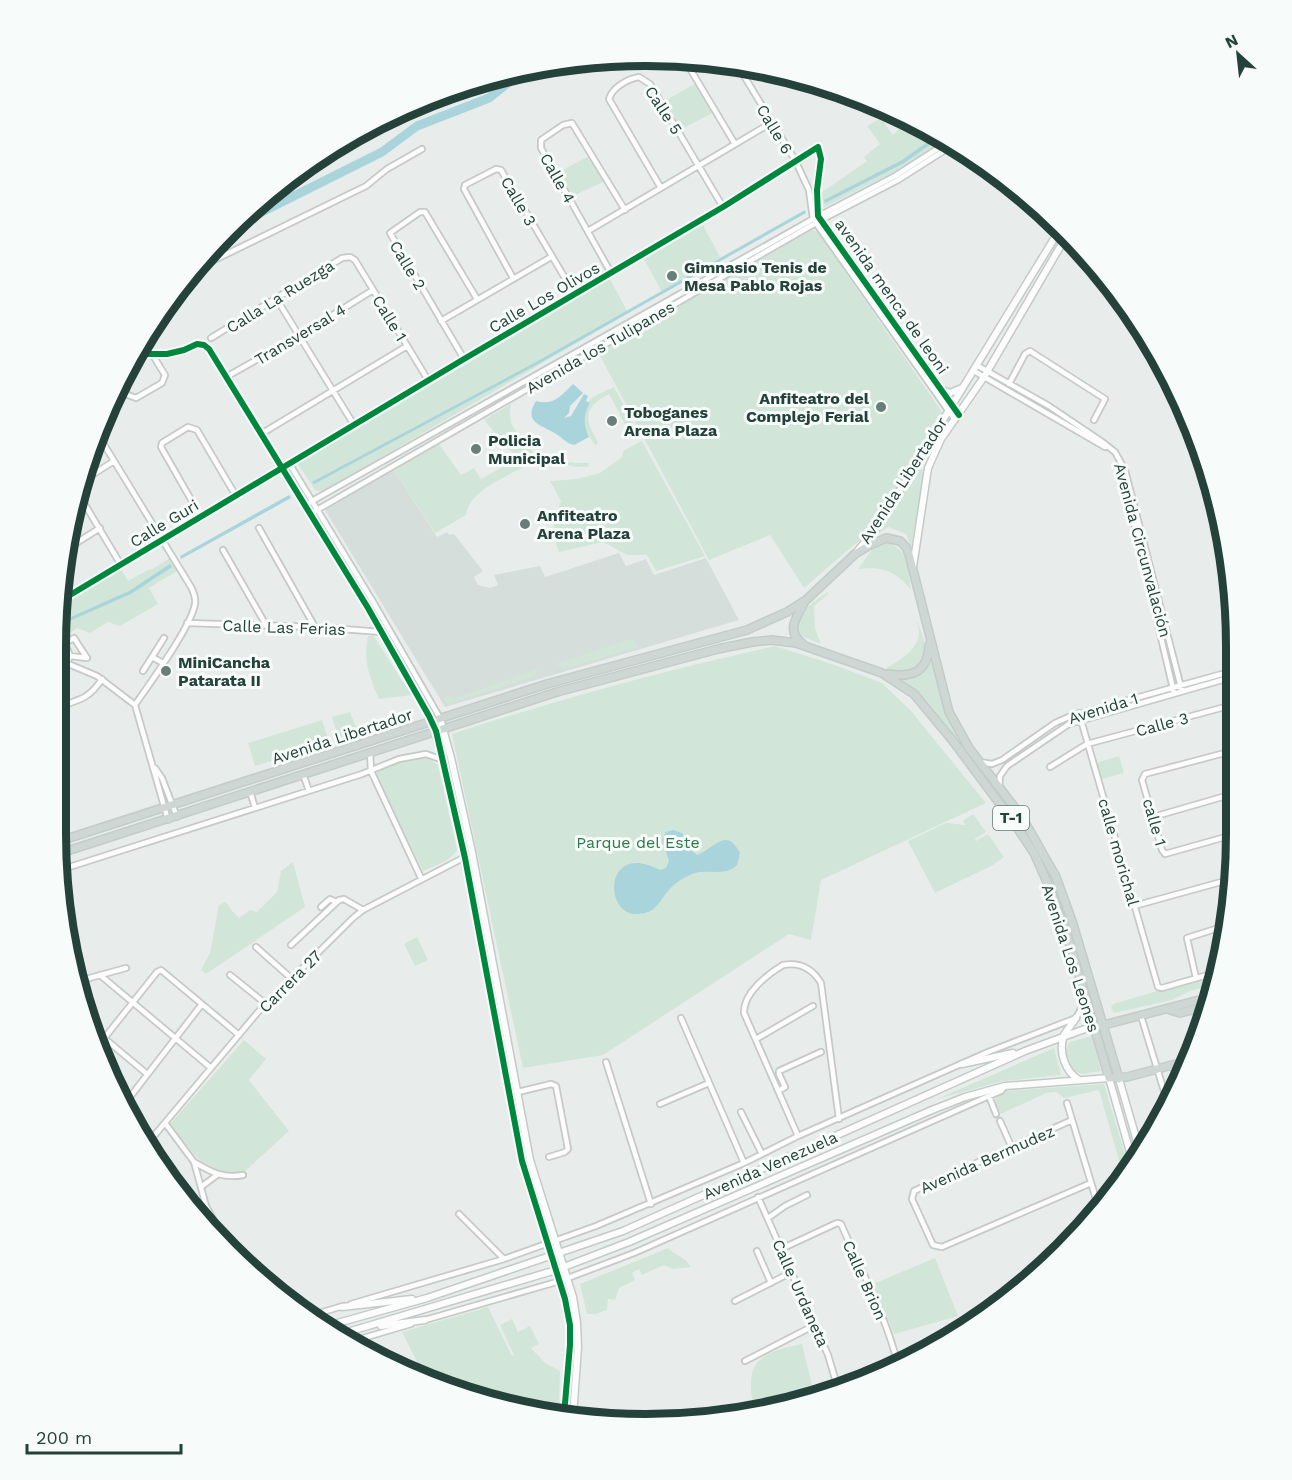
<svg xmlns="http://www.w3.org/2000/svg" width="1292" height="1480" font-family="'Work Sans',sans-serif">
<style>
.built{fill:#d6dedb}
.green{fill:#d1e6d8}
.water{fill:#a9d4db}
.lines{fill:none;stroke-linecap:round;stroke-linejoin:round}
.river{stroke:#a9d4db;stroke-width:9}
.street-casing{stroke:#c5cac8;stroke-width:8}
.secondary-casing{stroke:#c3cbc8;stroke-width:9}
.primary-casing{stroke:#c3ccc9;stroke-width:10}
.street{stroke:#fcfcfc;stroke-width:4.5}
.secondary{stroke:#fcfcfc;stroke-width:6}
.primary{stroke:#cfd7d5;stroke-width:7}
.cycleway-casing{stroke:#f7fbf9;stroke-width:10}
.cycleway{stroke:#00873e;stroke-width:6}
.poi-dot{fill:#697e78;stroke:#f7fbf9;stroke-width:2}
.labels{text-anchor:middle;stroke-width:6;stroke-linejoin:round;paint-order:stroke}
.shield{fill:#f7fbf9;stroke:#637a73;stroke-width:1.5}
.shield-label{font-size:15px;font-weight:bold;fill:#24423a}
.street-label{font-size:16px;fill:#24423a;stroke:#f7fbf9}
.poi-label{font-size:16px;font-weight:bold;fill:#24423a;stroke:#f7fbf9;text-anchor:start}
.park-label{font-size:16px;fill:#2d7a4b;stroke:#f7fbf9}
.rim{fill:none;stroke:#24423a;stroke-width:8}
</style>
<rect width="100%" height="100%" fill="#e8edeb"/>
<!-- built -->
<path class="built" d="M394,470l43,67 10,-5 2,3 5,-1 29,37 -9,6 4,8 12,3 8,-3 -4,-10 46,-9 5,11 74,-24 7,13 20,-7 8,16 52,-17 33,62 -294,87 -120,-197z"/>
<!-- green -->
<path class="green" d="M696,83l18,29 -32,17 -17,-28z
M881,118l12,17 17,-17 34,22 -38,26 -82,41 -3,-14 46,-32 -3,-4 16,-13 -13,-18z
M591,155l14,26 -32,15 -14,-24z
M703,225l17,32 -57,37 -19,-35z
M812,230l5,1 125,181 -75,124 -12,8 -51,44 -34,-53 -61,25 -111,-208z
M610,279l18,34 -306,179 -7,-2 -17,-26z
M614,387l21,39 -7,4 -19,-36c-26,14 -25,25 -11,48l-2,4c-11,-13 -19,-34 -4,-48 6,-4 15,-8 22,-11z
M511,404l-1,6 1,13 16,25 5,2 1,4h9l6,7 2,-2 26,4h12l1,3c-13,4 -27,-7 -44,3l-3,-3v-5l-3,-2 -6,-1v-2l-4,8c-21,12 -60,26 -63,51l-31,18 -41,-63 45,-26 22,31 13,-7 7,11 36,-20 -33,-39z
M642,441l63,115 -49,15 -9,-16h-20l-24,-13 -44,10c-8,-19 -6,-33 2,-51l-11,-20 27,-2 23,-6 22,-16 1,-6z
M926,454l-4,12 1,12 -12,68 -5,-12 -18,-7 -14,10z
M887,543c24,7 21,26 24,47 -14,-19 -30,-24 -53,-21l16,-22z
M170,558l7,13 -28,17 9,16 -38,22 -12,-4 -18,11 -13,-5 -18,12 1,-34 61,-37 7,12 22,-12 1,1z
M828,592v2l-14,12 1,23 6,15 -22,-9c-1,-1 -4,-7 -4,-9 -1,-12 24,-28 33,-34z
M916,619c3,8 8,18 9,28 1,6 -1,10 -4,14 -10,14 -20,13 -35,7 12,-6 33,-19 33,-35 0,-4 -2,-10 -3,-14z
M373,635l28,44 12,16 -34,4c-10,-24 -16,-37 -11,-63z
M632,639l6,5 1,3 -77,22 -7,-5z
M775,646l57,18 50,19 29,28 75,92 -165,77 -10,60 -22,-6 -186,121 -80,13 -71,-334c107,-35 214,-64 323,-88z
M932,662c9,37 16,61 37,93l-40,-47 -27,-28 18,-6z
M538,669l-4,8 -87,27 -3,-6 5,-2 4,3z
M350,712l5,13 9,8 -20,5 -6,-2 -6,-19z
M322,720l6,19 -3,6 -70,21 -7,-23z
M1119,756l5,17 -22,6 -6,-16z
M426,757l12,8 19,84c-5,12 -23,17 -34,22l-48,-97 23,-12z
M973,814l13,18 -11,7 1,2 12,-7 16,23 -11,8 -58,28 -27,-52 38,-18 19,2 -2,-4z
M293,862l12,45 -99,67 -5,-4 9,-17 9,-48 7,-3 6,9 7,7 11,-8 7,2 20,-20 4,-21z
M417,937l11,23 -13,6 -11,-22z
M1218,973l-3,11 -25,7 -18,9 -58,13 -3,-5 2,-4z
M1092,1036l9,35 -19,3 -9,-4 -8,-20 5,-8z
M244,1040l22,19 -17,21 40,51 -46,42 -19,1 -23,-13 -7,-7 -24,-30z
M1054,1048l7,27 -58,6 -66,18z
M1104,1084l26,87 -6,7 -25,-88 -35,8 -8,-6 -10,1 -45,21 -5,-9v-7l8,-7z
M668,1248c8,8 18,9 23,19l-18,2 -9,-4 -22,10 -3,-6 -7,4 3,7 -16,8 -4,12 -7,-1 -1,11 -11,4h-9l-7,-30z
M935,1258l23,58 -64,18 -21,-50z
M488,1307l24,49 2,-1 -14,-30 12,-6 6,13 12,-6 9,18 -8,4 14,15 15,8 -1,44 -28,-2 -104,-31 -25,-50z
M802,1344l13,53 -61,12c-10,-46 3,-56 48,-65z"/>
<!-- water -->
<path class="water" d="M937,135l4,2 -37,26 -79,40 -1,-3 78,-40z
M805,210l1,3 -268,151 -224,120 -2,-2 224,-120z
M573,384l10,9 -13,13 -1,7 -5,5 7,-2 13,-22 4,2 -2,5 4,2c-7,12 -7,21 -1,34l-15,8c-9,-2 -13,-9 -21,-13 -15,-8 -29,-11 -17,-31 18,5 25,-5 37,-17z
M289,495l2,3 -110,61 -1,-3z
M170,564l2,3 -41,27 -71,31v-3l69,-31z
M673,830l9,3 10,18 5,4c16,-5 29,-30 43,-2l-3,12c-12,13 -32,2 -47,10 -9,4 -16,9 -22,16 -7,8 -11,19 -23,22 -43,12 -44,-75 15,-43l6,-2 3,-7 -7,-21 4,-8z"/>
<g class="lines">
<!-- river -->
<path class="river" d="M232,227l150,-75 35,-26 72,-28 24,-19 44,-10 9,-8"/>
<defs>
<path id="street" d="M683,57l52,87
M738,66l57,94 14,30 4,29 142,201
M661,188l-52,-89c3,-11 18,-20 30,-22l11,7 73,123
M588,231l183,-108
M192,271l174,-85 21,-17 35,-20
M611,273l-70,-125v-8l22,-15 9,-2 53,87
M513,278l-49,-89 1,-4 31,-16 5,1 74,125
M276,298l78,127
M441,321l110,-64
M211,338l131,-80 8,-1 5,3 73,120
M133,354h34l17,-4 13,-6 7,1 5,4 159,259 64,113
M464,359l-74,-126 30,-21h5l52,87
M978,366l71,40 52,35 14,11 10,18 57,221
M974,371l131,76
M226,377l73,-41 74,-46
M120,383l8,12 8,3 26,-15 3,-8 -13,-21
M1009,384l16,-30 5,-3 75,48 -11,21
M97,433l94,154c3,6 5,11 4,17 -4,23 -45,79 -60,101
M261,434l146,-88
M1195,446l5,-1
M289,463l86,142 65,113
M1124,480l50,213
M81,482l33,-21
M1204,483l6,-2
M78,493l43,72
M305,505l508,-286 82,-43 53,-34
M310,514l511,-294 77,-40 55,-35
M201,517l-40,-70 1,-4 26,-16 9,3 39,66
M1213,521l5,-2
M259,528l56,99
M65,550l35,-22
M223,550l43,75
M1223,558l2,-1
M1231,596h2
M60,601l404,-242 259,-152 95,-60 3,12 -4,31 1,26 141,199
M187,623l128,4 67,5
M152,657l12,-19
M59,660l38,16 38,29 33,115
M67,663l3,-7 -5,-13 9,-5 13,20 -17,-2
M143,671l9,-14 11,6
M58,707c21,-7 31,-8 44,-28
M1079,713l79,274 4,1 56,-16
M1236,750l-91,24 -3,6 20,70 3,4 71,-20
M370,752l1,19 50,107
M980,762l12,2 10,-4 53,-37 16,-7 165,-46
M1050,767l37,-23 149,-40
M155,768l7,10 15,39
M303,774l6,17
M999,788l1,-12 7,-10 62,-42 167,-48
M250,791l5,17
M1153,817l83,-24
M60,870l302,-96 37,-15 27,-5 17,6
M1134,906l98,-27
M321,907l9,-8 6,3
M291,945l48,-45 5,-1 19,11
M256,947l36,32
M100,975l111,93
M230,975l36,29
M1196,978l-9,-40 41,-13
M75,982l51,-14
M1141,1016l27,88
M681,1018l63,145
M91,1027l56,47
M756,1039l57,-33
M98,1046l59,-74 4,-2 78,65
M606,1062l45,142
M1169,1067l10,1 10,-2
M778,1091l7,-4 -6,-13v-3l42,-19
M518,1092l33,-8 5,2 12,63 -3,3 -16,5
M989,1096l7,18
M1067,1103l32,106
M660,1104l49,-21
M123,1106l79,-102
M741,1112l21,42
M1072,1120l-158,71 -2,8 21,46 9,2 149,-64
M1000,1121l12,27
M165,1123l29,39 12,44 16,30
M798,1136l-54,-123c-1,-20 24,-39 39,-48 17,-3 29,3 38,18l18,136
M148,1143l110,-131 95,-94 10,-8 102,-53
M194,1162c17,10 29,17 49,13
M201,1187l16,-12
M758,1197l70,158 11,37
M459,1214l45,45
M768,1218l17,-12 22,-11
M781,1249l56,-26 4,1c20,46 45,92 57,141
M757,1251l14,32
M735,1301l57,-29
M351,1304l153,-45 92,-33 148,-63 54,-27 190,-84 88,-34 10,-18
M309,1316l34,-10
M425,1320l135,-39 74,-28 355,-157 12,-5 4,-5
M965,1327l4,-5 4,-1
M353,1341l58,-17
M745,1361l70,-36"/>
<path id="secondary" d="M942,390l8,3 12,-5
M856,553l22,-27 182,-297
M913,567l15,-99 13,-29 43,-62 83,-142
M440,718l11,40 21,94 58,308 43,137 4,26 1,24 -5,69
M432,721l11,39 22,98 57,303 43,138 5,26v20l-6,70
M1076,1018c-4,6 -9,12 -12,17 -6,17 1,36 15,45
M962,1064l51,-11
M1119,1079l22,76
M342,1307l70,-8
M327,1326l100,-28 196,-67 402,-180 68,-25
M381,1326l44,-6
M341,1334l215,-64 73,-28 303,-132 33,-13 40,-11 104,-8 25,88"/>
<path id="primary" d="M802,643c-16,-11 -6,-26 2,-40
M888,674c24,4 40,-2 41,-29
M57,842l490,-158 200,-54 40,-18 19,-12 49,-46 15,-9 16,-7 14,3 6,6 3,7 40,158 20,36 53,69 34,60 16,44 47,158
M58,854l499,-162 161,-43 34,-7 20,-2 24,3 86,30 32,21 39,47 61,82 20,30 13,29 19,49 43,147 18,-1 64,-17
M1170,1010l10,3 28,-7
M1100,1026l111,-29"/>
</defs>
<!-- street casing -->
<use href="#street" class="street-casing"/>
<!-- secondary casing -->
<use href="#secondary" class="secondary-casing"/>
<!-- primary casing -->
<use href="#primary" class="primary-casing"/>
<!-- street -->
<use href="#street" class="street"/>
<!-- secondary -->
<use href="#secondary" class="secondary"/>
<!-- primary -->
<use href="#primary" class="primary"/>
<defs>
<path id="cycleway" d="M133,354h34l17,-4 13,-6 7,1 5,4 159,259 61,108 7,15 29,127 57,303 43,138 5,26v20l-6,70
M60,601l404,-242 259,-152 95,-60 3,12 -4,31 1,26 141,199"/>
</defs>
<!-- cycleway casing -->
<use href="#cycleway" class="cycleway-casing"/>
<!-- cycleway -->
<use href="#cycleway" class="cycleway"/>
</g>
<!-- markers -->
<g class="poi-dot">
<circle cx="672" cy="276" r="6"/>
<circle cx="881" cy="407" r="6"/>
<circle cx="612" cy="421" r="6"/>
<circle cx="476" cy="449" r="6"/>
<circle cx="525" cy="524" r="6"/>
<circle cx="166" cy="671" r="6"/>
</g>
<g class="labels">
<!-- shield labels -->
<rect class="shield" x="993" y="806" width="36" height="24" rx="4.5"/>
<g class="shield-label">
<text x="1011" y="823">T-1</text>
</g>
<!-- street labels -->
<g class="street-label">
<text transform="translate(664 110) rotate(57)" y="6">Calle 5</text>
<text transform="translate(775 129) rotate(59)" y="6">Calle 6</text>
<text transform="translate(558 178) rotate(61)" y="6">Calle 4</text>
<text transform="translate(519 201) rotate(60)" y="6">Calle 3</text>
<text transform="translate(408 265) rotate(59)" y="6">Calle 2</text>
<text transform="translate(280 296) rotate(-32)" y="6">Calla La Ruezga</text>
<text transform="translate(892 296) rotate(55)" y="6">avenida menca de leoni</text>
<text transform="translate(544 297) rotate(-30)" y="6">Calle Los Olivos</text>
<text transform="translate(390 318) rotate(59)" y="6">Calle 1</text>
<text transform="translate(300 334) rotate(-31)" y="6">Transversal 4</text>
<text transform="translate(600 347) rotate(-30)" y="6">Avenida los Tulipanes</text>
<text transform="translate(903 480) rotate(-57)" y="6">Avenida Libertador</text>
<text transform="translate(164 523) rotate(-31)" y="6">Calle Guri</text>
<text transform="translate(1143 550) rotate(75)" y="6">Avenida Circunvalación</text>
<text transform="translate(284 627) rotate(2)" y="6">Calle Las Ferias</text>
<text transform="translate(1103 708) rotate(-17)" y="6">Avenida 1</text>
<text transform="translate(1162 724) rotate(-15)" y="6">Calle 3</text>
<text transform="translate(342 736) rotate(-18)" y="6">Avenida Libertador</text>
<text transform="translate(1155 822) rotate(74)" y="6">calle 1</text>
<text transform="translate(1119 852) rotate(74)" y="6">calle morichal</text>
<text transform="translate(1071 958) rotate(72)" y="6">Avenida Los Leones</text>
<text transform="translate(290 981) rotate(-45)" y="6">Carrera 27</text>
<text transform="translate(987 1159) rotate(-24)" y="6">Avenida Bermudez</text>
<text transform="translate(770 1165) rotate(-24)" y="6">Avenida Venezuela</text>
<text transform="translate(865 1280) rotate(66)" y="6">Calle Brion</text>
<text transform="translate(801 1293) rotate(66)" y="6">Calle Urdaneta</text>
</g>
<!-- poi labels -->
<g class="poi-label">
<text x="684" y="273">Gimnasio Tenis de<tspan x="684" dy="18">Mesa Pablo Rojas</tspan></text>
<text x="869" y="404" text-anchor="end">Anfiteatro del<tspan x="869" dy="18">Complejo Ferial</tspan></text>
<text x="624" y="418">Toboganes<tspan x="624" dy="18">Arena Plaza</tspan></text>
<text x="488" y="446">Policia<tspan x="488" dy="18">Municipal</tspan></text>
<text x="537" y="521">Anfiteatro<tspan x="537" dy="18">Arena Plaza</tspan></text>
<text x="178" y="668">MiniCancha<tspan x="178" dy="18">Patarata II</tspan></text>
</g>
<!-- park labels -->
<g class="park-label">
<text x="638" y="848">Parque del Este</text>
</g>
</g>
<!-- crop -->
<path d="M0 0H1292V1480H0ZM646 66H646A580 580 0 0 1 1226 646V834A580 580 0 0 1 646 1414H646A580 580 0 0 1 66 834V646A580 580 0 0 1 646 66Z" fill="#f7fbf9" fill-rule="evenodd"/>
<path class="rim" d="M646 66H646A580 580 0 0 1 1226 646V834A580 580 0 0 1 646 1414H646A580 580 0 0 1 66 834V646A580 580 0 0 1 646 66Z"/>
<!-- north arrow -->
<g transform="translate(1238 54) rotate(333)" stroke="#f7fbf9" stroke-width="4.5" paint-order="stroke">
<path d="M0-4.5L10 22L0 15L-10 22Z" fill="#24423a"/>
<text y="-9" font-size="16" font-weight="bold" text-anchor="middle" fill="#24423a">N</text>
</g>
<!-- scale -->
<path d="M27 1444v9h154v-9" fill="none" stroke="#24423a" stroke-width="3"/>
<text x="36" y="1444" font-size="18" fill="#24423a" stroke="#f7fbf9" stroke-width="4.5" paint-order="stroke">200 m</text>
</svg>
